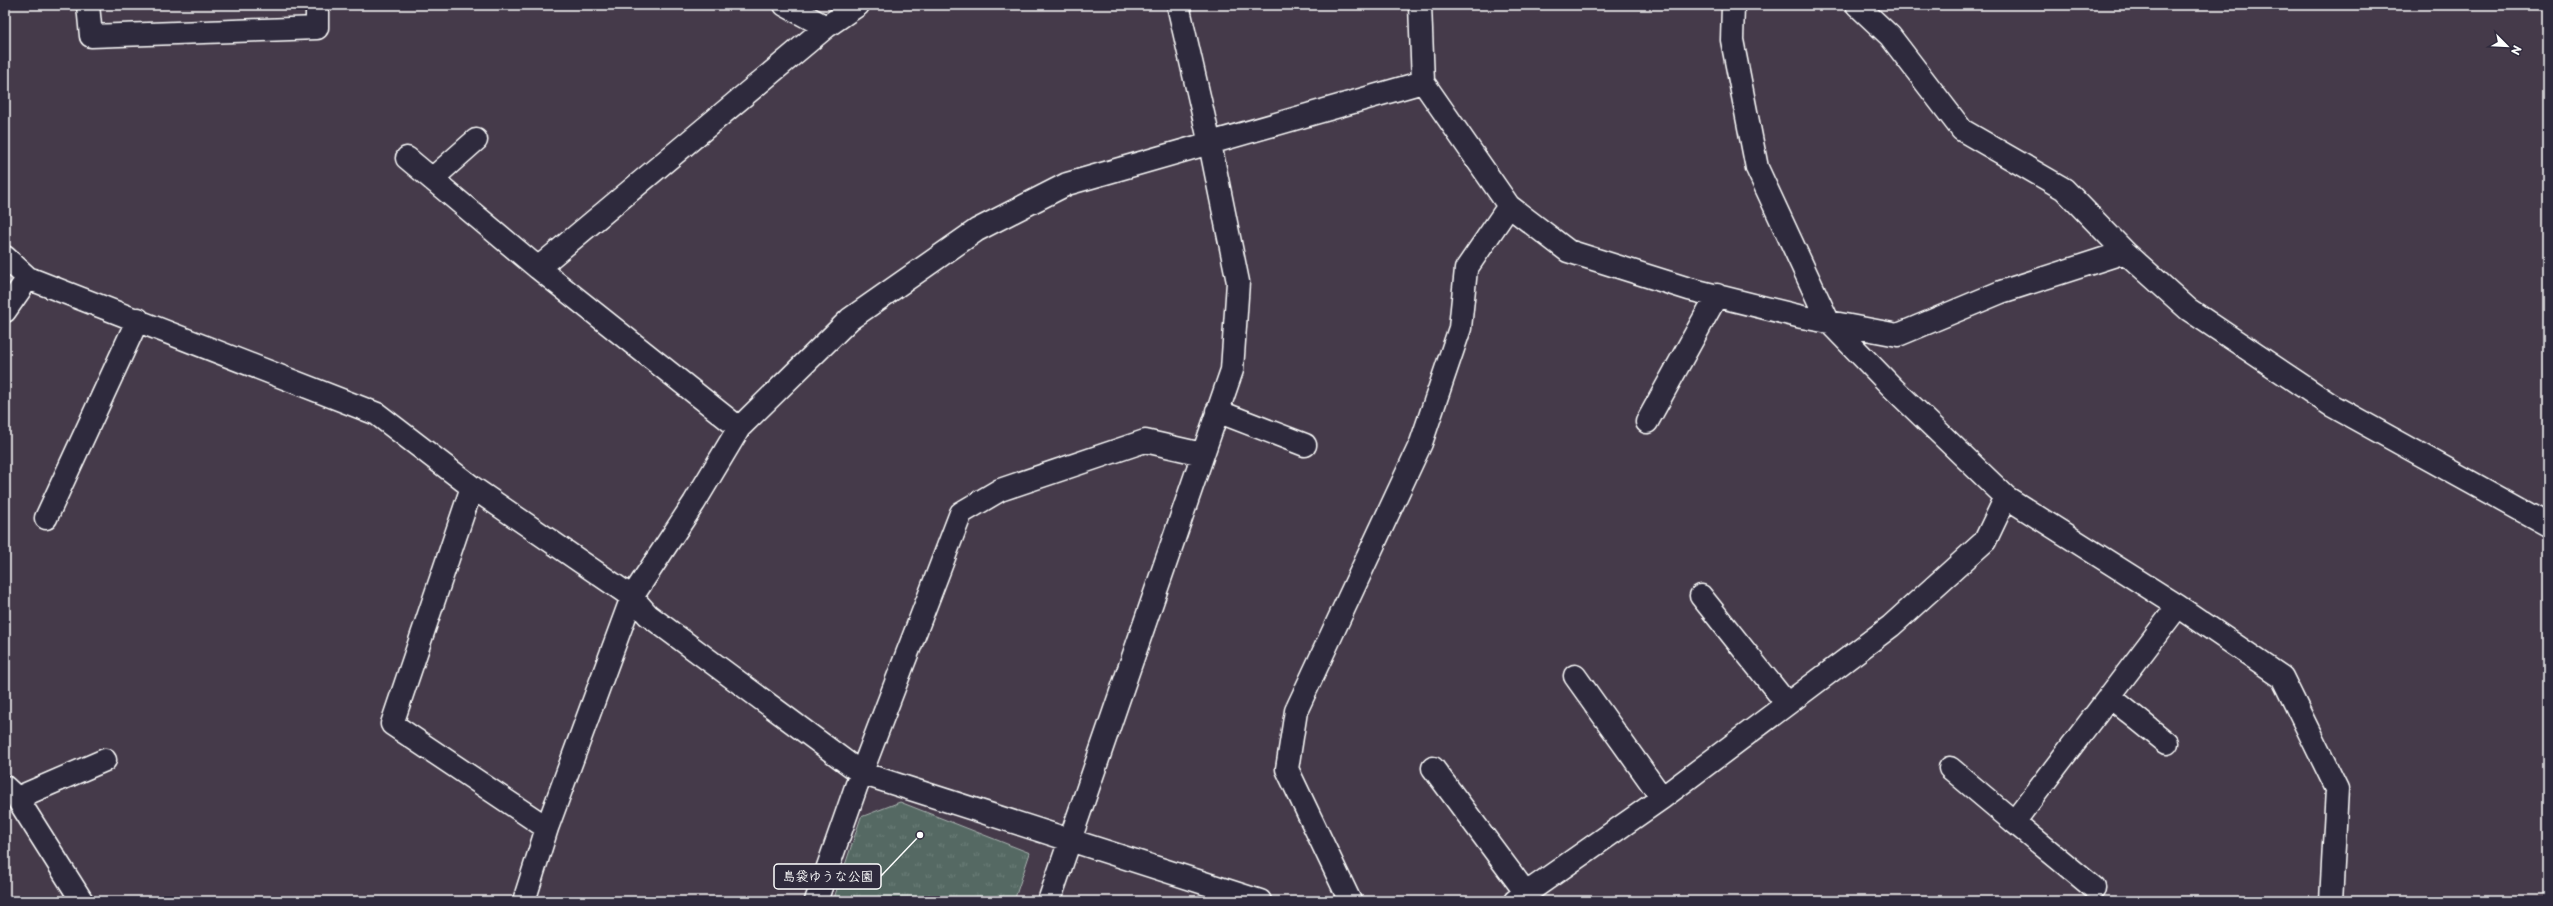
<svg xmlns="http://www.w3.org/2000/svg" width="2553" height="906" font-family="'Playpen Sans','Klee One',sans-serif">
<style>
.grass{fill:url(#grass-tufts);stroke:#aab4b1}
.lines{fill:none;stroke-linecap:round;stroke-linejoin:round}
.minor-casing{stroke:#fff;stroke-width:25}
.minor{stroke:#2f2a3d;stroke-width:22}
.leader{fill:none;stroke:#fff;stroke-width:1.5}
.callout-dot{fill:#fff;stroke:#2f2a3d;stroke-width:1.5}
.callout{fill:#2f2a3d;stroke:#fff;stroke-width:1.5}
.callout-label{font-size:13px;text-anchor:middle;font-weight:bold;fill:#fff}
</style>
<defs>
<pattern id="grass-tufts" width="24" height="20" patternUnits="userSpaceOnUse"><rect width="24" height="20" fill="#556963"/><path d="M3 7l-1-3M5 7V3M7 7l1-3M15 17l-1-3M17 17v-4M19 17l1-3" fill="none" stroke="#6e807a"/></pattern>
</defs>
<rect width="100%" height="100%" fill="#453a4a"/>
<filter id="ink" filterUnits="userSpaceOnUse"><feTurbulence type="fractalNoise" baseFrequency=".025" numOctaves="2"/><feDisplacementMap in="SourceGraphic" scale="8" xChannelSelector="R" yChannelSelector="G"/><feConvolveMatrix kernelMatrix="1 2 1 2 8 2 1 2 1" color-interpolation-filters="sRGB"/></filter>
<g filter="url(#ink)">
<!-- grass -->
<path class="grass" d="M900,802l130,51 -16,48h-181l28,-84z"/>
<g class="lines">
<defs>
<path id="minor" d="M88,5l3,31 226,-8v-23
M785,5l41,22
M1420,5l3,77 86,124 59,45 121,38 113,28 96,18 103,-43 124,-40
M1733,5l-1,35 25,128 71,153 66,68 112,108 172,109 104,71 55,112 -6,112
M1857,5l33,31 72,94 102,59 61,63 63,57 143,96 217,120
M407,158l131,110
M432,179l44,-39
M5,257l23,21 349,136 95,73 160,110 16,18 213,158 399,128
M5,311l23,-33
M1217,411l88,34
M1647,422l70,-127
M739,428l-201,-160 288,-241 32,-22
M472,487l-80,237 155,104
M46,518l92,-199
M1701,596l86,108
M1575,676l87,122
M2109,696l58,47
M1433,768l93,125
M1950,768l64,54
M5,787l12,11 65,103
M17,798l88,-38
M2094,888l-80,-66 164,-216
M524,901l23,-73 85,-231 62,-94 45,-75 111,-109 127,-89 90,-46 356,-102
M816,901l40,-114 105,-274 39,-23 145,-49 57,13
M1049,901l183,-531 6,-88 -28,-138 -32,-139
M1350,901l-63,-132 9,-58 125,-268 39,-115 6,-59 43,-63
M1515,901l147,-103 229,-172 94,-85 21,-44"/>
</defs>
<!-- minor casing -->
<use href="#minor" class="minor-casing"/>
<!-- minor -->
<use href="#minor" class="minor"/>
</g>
</g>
<!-- callouts -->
<path class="leader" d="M920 835L881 876"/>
<circle class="callout-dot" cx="920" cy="835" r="4"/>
<rect class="callout" x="774" y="864" width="107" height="25" rx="4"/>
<g class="callout-label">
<text x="828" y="881">島袋ゆうな公園</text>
</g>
<!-- margin -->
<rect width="2553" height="906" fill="none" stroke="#2f2a3d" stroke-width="20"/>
<rect x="10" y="10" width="2533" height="886" fill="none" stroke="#fff" stroke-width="1.5" filter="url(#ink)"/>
<!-- north arrow -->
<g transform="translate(2507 46) rotate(114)" stroke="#2f2a3d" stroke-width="3" paint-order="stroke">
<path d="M0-3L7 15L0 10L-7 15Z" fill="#ffffff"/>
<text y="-6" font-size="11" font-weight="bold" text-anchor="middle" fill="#ffffff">N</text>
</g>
</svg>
